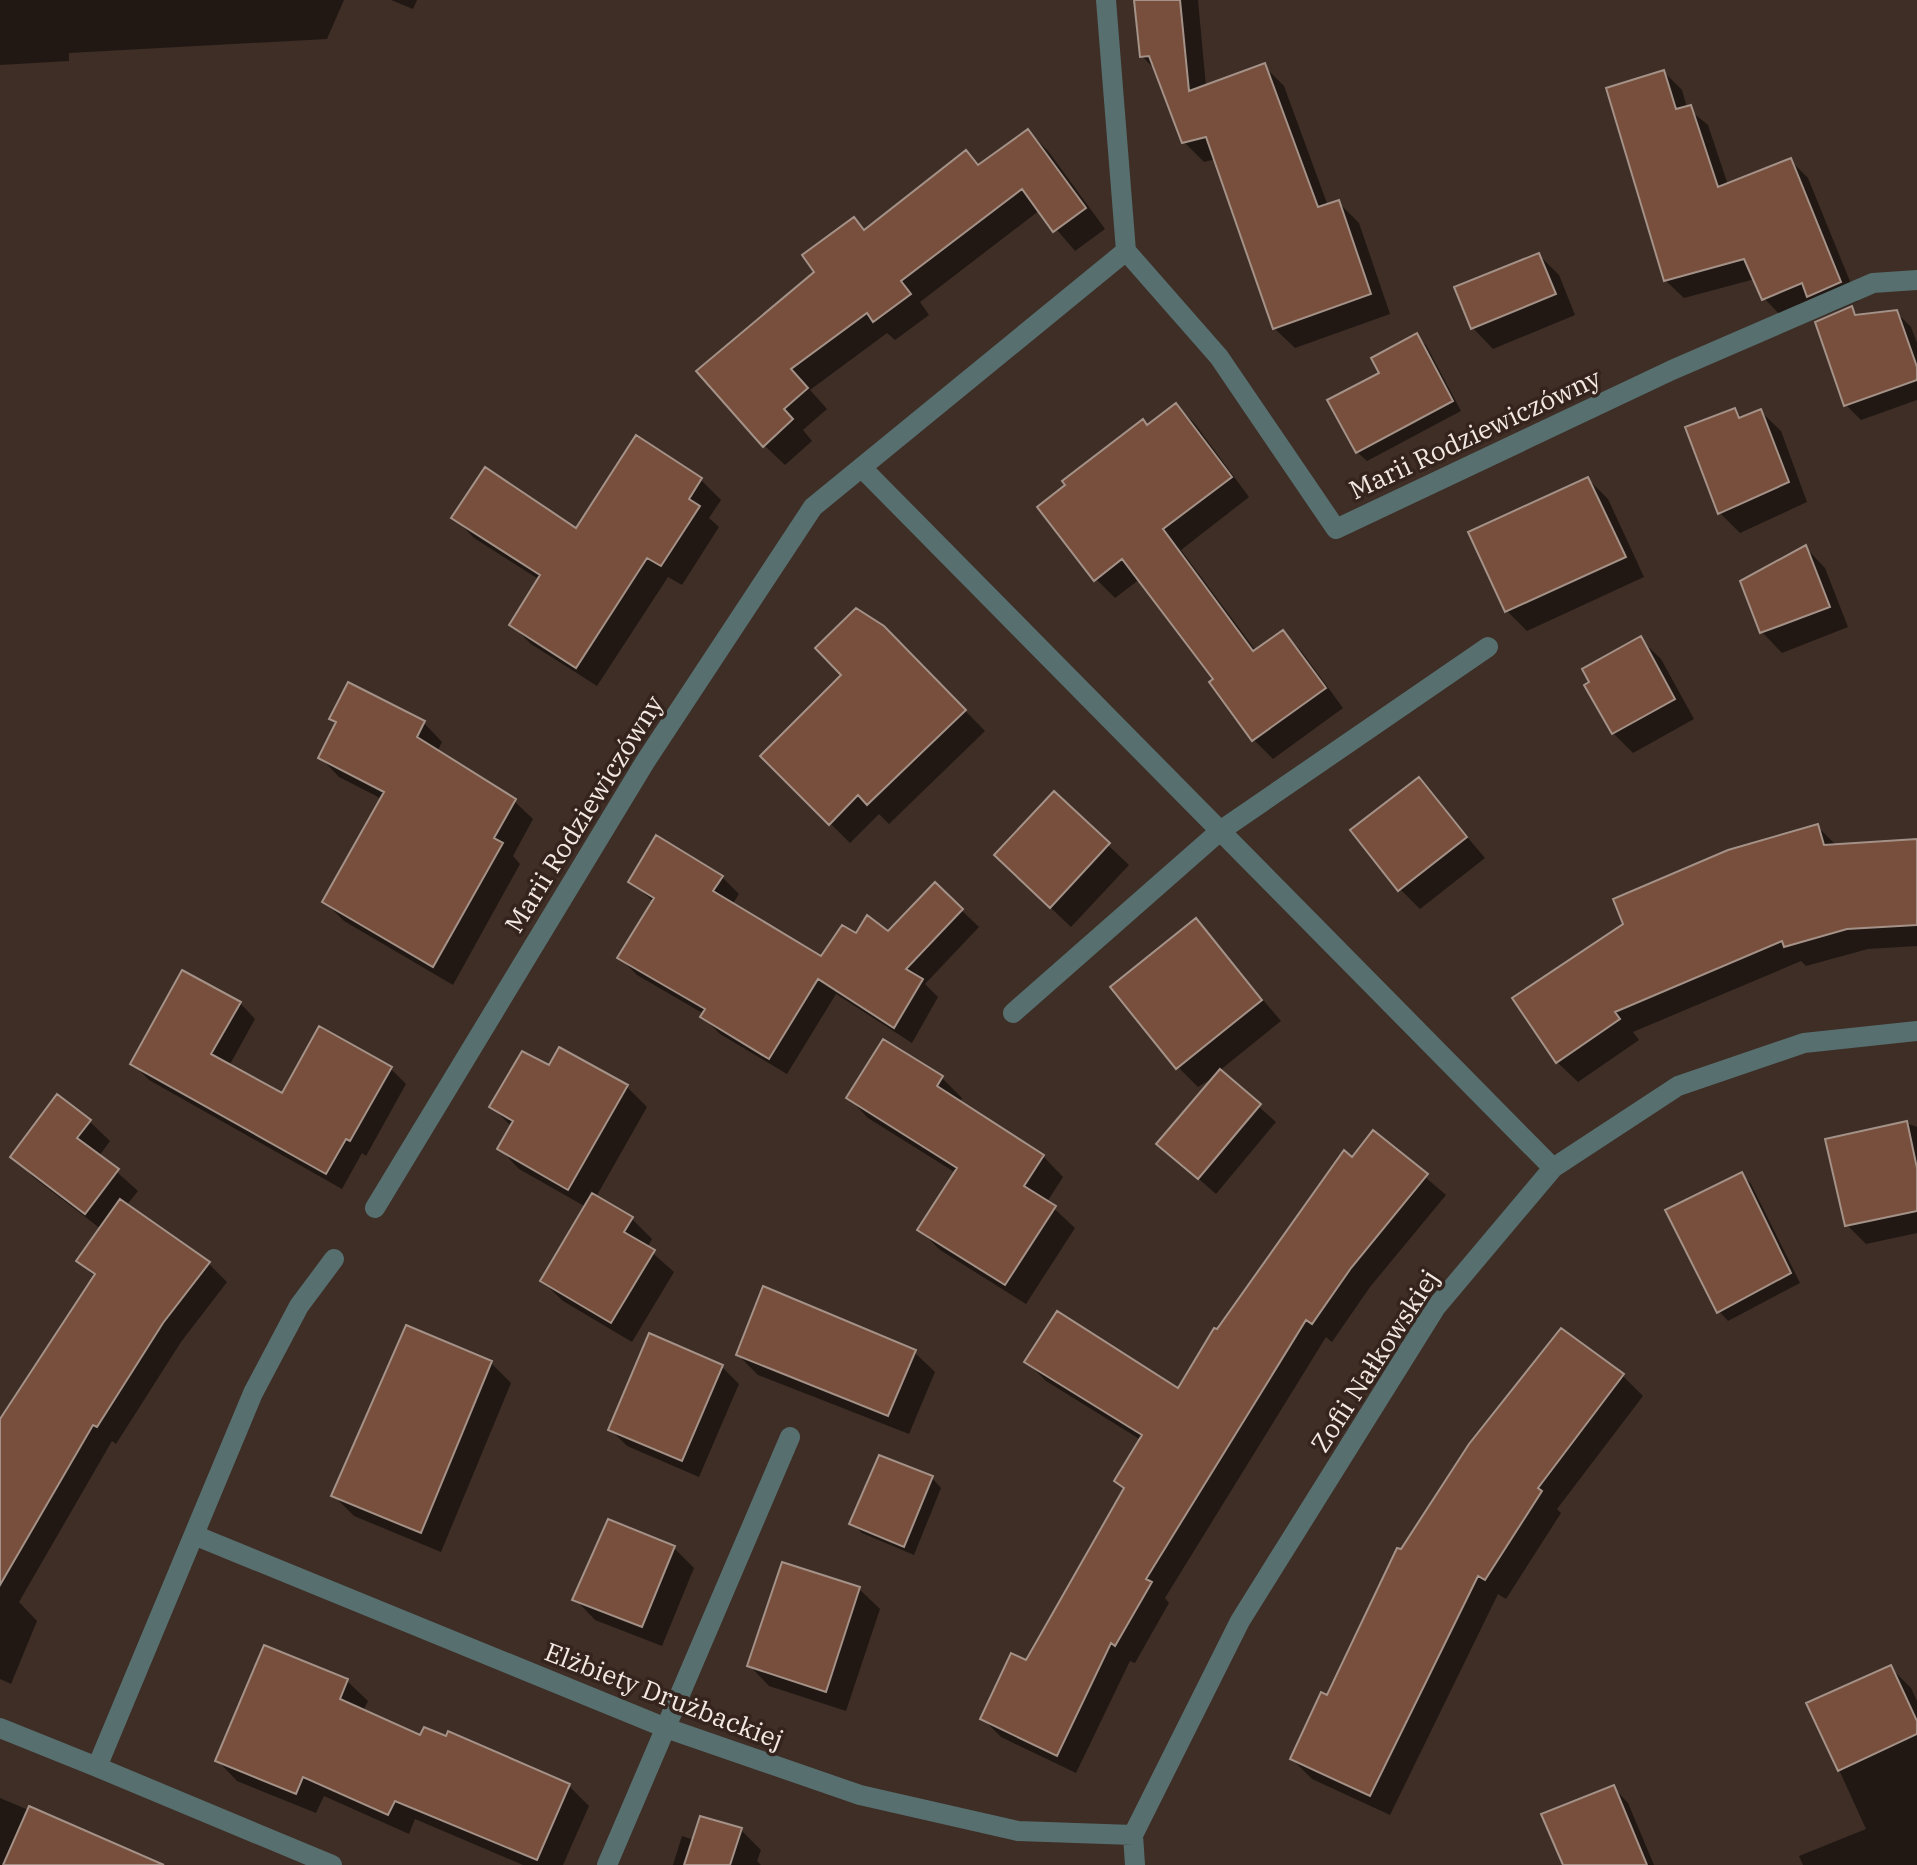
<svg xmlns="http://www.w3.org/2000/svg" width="1917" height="1865" font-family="'IBM Plex Serif',serif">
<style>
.shadow{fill:#0007}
.building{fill:#774f3c;stroke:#a49187;stroke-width:2}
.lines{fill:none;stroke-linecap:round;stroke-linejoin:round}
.minor{stroke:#576f6f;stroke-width:20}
.labels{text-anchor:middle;stroke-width:7;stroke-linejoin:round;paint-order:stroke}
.street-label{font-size:26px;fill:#f3e8e3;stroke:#34241d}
</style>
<rect width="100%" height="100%" fill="#3e2e26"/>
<!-- shadow -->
<path class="shadow" d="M0,0h344l-17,39 -258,14v8l-69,4z
M391,0h26l-4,9z
M1136,0h62l8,87 58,-21 20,20 44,120 10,-4 21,21 31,91 -95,34 -21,-20 -58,-169 -12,3 -20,-20 -26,-69 -16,-17z
M1664,72l18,18 5,18 21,17 20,60 62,-25 18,18 50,123 -31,13 -12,-12 -33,15 -18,-19 -9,-19 -71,19 -19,-18z
M1028,131l20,20 57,78 -30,22 -35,-41 -120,92 9,13 -34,25 -8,-7 -77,57 17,19 -24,21 9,11 -27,24 -21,-20 53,-172 37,-54 12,12 100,-79 13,14z
M1539,255l20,20 16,40 -82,34 -20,-21z
M1851,309l8,7 37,-4 15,15 6,16v57l-56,20 -15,-15z
M1416,335l10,10 35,66 -94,50 -10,-9z
M1176,405l19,19 54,73 -68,53 75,101 27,-19 19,20 41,56 -70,51 -19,-19 -38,-61 -76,-100 -25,19 -19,-19 52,-152z
M1734,410l8,8 18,-7 21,20 26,71 -67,31 -20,-20z
M636,438l65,42 20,20 -12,18 10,9 -37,58 -14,-8 -71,109 -66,-42 -20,-20 29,-44 -66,-42 -20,-21 123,13z
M1588,479l20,20 36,78 -117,54 -20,-20 -36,-78z
M1805,547l20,21 23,59 -66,26 -20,-21 -19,-50z
M883,627l102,104 -96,93 -10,-10 -29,29 -87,-87 81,-81z
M1640,639l21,20 33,60 -61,34 -20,-20z
M331,718l93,5 18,19 -5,10 77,49 19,18 -20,37 7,8 -67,121 -109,-64 -19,-19 57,-103 -43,-22 -18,-19 17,-33z
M1419,780l66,78 -65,51 -20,-20z
M1054,794l75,71 -58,62 -55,-52z
M1817,826l20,20 80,-5v105l-49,3 -62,17 -5,-5 -168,71 6,8 -61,42 -21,-20z
M722,877l17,17 -7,11 90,53 34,-22 32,-2 47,-49 44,42 -54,57 13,13 -26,46 -76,-49 -49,80 -67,-40 -17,-17 1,-3 -67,-39 -17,-17 34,-56 -23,-20z
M1196,921l85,100 -62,50 57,51 -60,72 -57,-50 60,-70 -21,13 -20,-20z
M240,1003l15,16 -26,47 53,29 108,-27 16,16 -40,72 -4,-3 -20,36 -193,-109 -16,-16z
M884,1041l58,37 20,20 -3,5 84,53 20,21 -16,25 28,26 -49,76 -86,-54 -20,-20 36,-57 -88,-55 -20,-21z
M560,1049l67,38 20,20 -51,90 36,22 20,20 -5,9 27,24 -42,70 -69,-41 -21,-20 44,-74 -67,-38 -20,-21 13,-21 -20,-20 57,-39z
M89,1121l21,20 -11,15 39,35 -12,15 83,58 18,18 -46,60 -65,102 -4,-3 -93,161 18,19 -26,63 -11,-5v-256l95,-146 -17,-17 23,-31 -68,-52 -20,-21z
M1906,1123l11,4v106l-51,11 -19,-19z
M1374,1133l72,62 -76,92 -38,55 -6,-5 -161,261 4,5 -34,60 -5,-2 -54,112 -75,-36 -19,-19 44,-55 99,-173 -9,-9 25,-41 -95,-59 -19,-19 152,29 38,-59z
M1742,1174l9,10 49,99 -72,38 -9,-10z
M1561,1330l62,46 20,20 -86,113 4,4 -55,86 -8,-5 -108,221 -78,-36 -20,-20 36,-61 73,-146z
M650,1335l72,32 17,17 -40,93 -72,-31 -17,-17z
M914,1352l21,20 -26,62 -151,-59 -20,-20z
M491,1363l20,20 -70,169 -87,-36 -21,-21z
M932,1478l9,10 -27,67 -52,-22 -10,-10z
M674,1548l20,20 -32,78 -67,-26 -20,-21z
M783,1564l76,25 21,20 -34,102 -77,-25 -20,-21z
M1890,1667l21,21 6,13v164h-114l-4,-9 67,-27 -57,-125z
M347,1681l21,20 -5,10 58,26 148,49 20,20 -26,59h-40l-108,-46 -6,15 -85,-38 -8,17 -79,-32 -20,-21z
M1613,1787l15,16 26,62h-89z
M0,1798l126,53 24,14h-150z
M741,1830l20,20 -4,11 4,4h-88l9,-29 12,4z"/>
<!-- building -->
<path class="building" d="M1134,0h46l9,91 76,-28 53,144 21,-7 32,94 -98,35 -67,-192 -24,6 -33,-87 -9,1z
M1664,70l12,39 15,-4 27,82 73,-29 50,124 -34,15 -5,-14 -40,17 -18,-41 -80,22 -58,-193z
M1028,129l58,79 -33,24 -31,-43 -121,92 10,13 -38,28 -6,-9 -76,56 17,19 -24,21 9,10 -30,28 -67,-76 118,-99 -12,-17 52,-38 10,13 102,-80 12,15z
M1539,253l17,41 -85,35 -17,-42z
M1852,306l3,9 42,-5 20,57v13l-73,26 -29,-84z
M1417,333l36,68 -97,52 -29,-53 52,-27 -8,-15z
M1176,403l56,74 -69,52 90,122 30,-21 43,58 -74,53 -43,-59 4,-3 -91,-120 -28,22 -57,-74 28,-22 -3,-4 81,-62 4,6z
M1735,408l4,10 22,-9 28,73 -71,32 -33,-87z
M636,435l66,43 -13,21 11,7 -39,60 -14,-8 -71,110 -67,-43 31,-50 -89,-57 34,-51 91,61z
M1588,477l38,80 -121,55 -37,-80z
M1806,545l24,62 -70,26 -20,-52z
M856,608l28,18 82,84 -99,95 -9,-10 -29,30 -69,-69 81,-81 -26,-27z
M1641,636l34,63 -63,35 -28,-49 5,-3 -7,-13z
M348,682l77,39 -8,16 99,62 -22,39 9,5 -70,124 -111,-65 62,-110 -66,-34 18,-36 -7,-3z
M1419,777l48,60 -69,54 -48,-61z
M1054,791l56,52 -60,65 -56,-53z
M1818,824l6,21 93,-6v86l-70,4 -63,18 -2,-6 -167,71 5,7 -64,44 -44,-65 111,-74 -10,-25 115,-49z
M656,835l67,41 -10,15 108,65 21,-31 14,8 11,-18 21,16 47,-49 28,27 -57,60 17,10 -29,49 -76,-49 -49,80 -69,-42 5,-8 -88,-51 37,-60 -26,-16z
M1196,918l66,82 -86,69 -66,-82z
M182,970l59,32 -30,52 71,39 37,-67 73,41 -42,74 -4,-2 -20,35 -196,-110z
M883,1039l60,37 -6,10 107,69 -20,31 32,20 -51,79 -88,-55 40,-62 -111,-70z
M559,1047l69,38 -60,105 -71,-41 16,-28 -24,-14 33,-56 27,14z
M1220,1069l41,35 -63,75 -42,-35z
M57,1094l34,26 -14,18 42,31 -34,45 -75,-57z
M1907,1121l10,47v43l-72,15 -20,-87z
M1373,1130l55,44 -77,94 -39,56 -6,-4 -160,259 6,3 -37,64 -4,-3 -54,113 -77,-37 31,-66 15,7 98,-172 -10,-7 28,-46 -118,-73 33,-51 121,77 36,-60 3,1 127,-179 8,7z
M1742,1172l49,101 -74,40 -52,-103z
M592,1193l41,24 -9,15 31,18 -44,73 -71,-42z
M120,1199l90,63 -47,61 -66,104 -4,-2 -93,160v-166l95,-145 -19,-13z
M763,1286l153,64 -28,66 -152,-61z
M406,1325l86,36 -71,172 -90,-37z
M1561,1328l63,46 -86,114 4,3 -57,89 -7,-4 -108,220 -80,-37 31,-67 6,3 70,-147 4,1 68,-105z
M649,1333l74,32 -41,96 -74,-31z
M879,1455l54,21 -29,71 -55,-23z
M608,1519l67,27 -33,81 -70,-27z
M782,1562l78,25 -34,105 -79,-26z
M264,1645l84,34 -8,20 80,36 4,-8 22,9 2,-5 122,53 -33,76 -142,-59 -7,14 -85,-38 -7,17 -81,-33z
M1891,1665l26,56v13l-79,37 -32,-68z
M1614,1785l33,80h-84l-22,-51z
M29,1806l135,59h-161z
M700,1816l42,12 -12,37h-46z"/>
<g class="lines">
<!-- minor -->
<path class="minor" d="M1106,0l20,251 93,106 117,172 336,-159 201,-87 44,-3
M863,469l690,699
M1013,1013l207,-182 268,-184
M375,1208l270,-446 168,-255 313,-256
M194,1535l472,193 194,67 158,36 115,4
M0,1728l97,39 156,-374 46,-87 35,-47
M97,1767l235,98
M607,1865l183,-428
M1135,1865l-2,-30 107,-214 196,-314 117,-139 125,-82 126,-43 113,-12"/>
</g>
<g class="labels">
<!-- street labels -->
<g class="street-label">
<text transform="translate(1475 434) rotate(-25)" y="9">Marii Rodziewiczówny</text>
<text transform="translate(584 814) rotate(-58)" y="9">Marii Rodziewiczówny</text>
<text transform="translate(1375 1361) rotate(-57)" y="9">Zofii Nałkowskiej</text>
<text transform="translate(664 1696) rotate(21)" y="9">Elżbiety Drużbackiej</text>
</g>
</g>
</svg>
